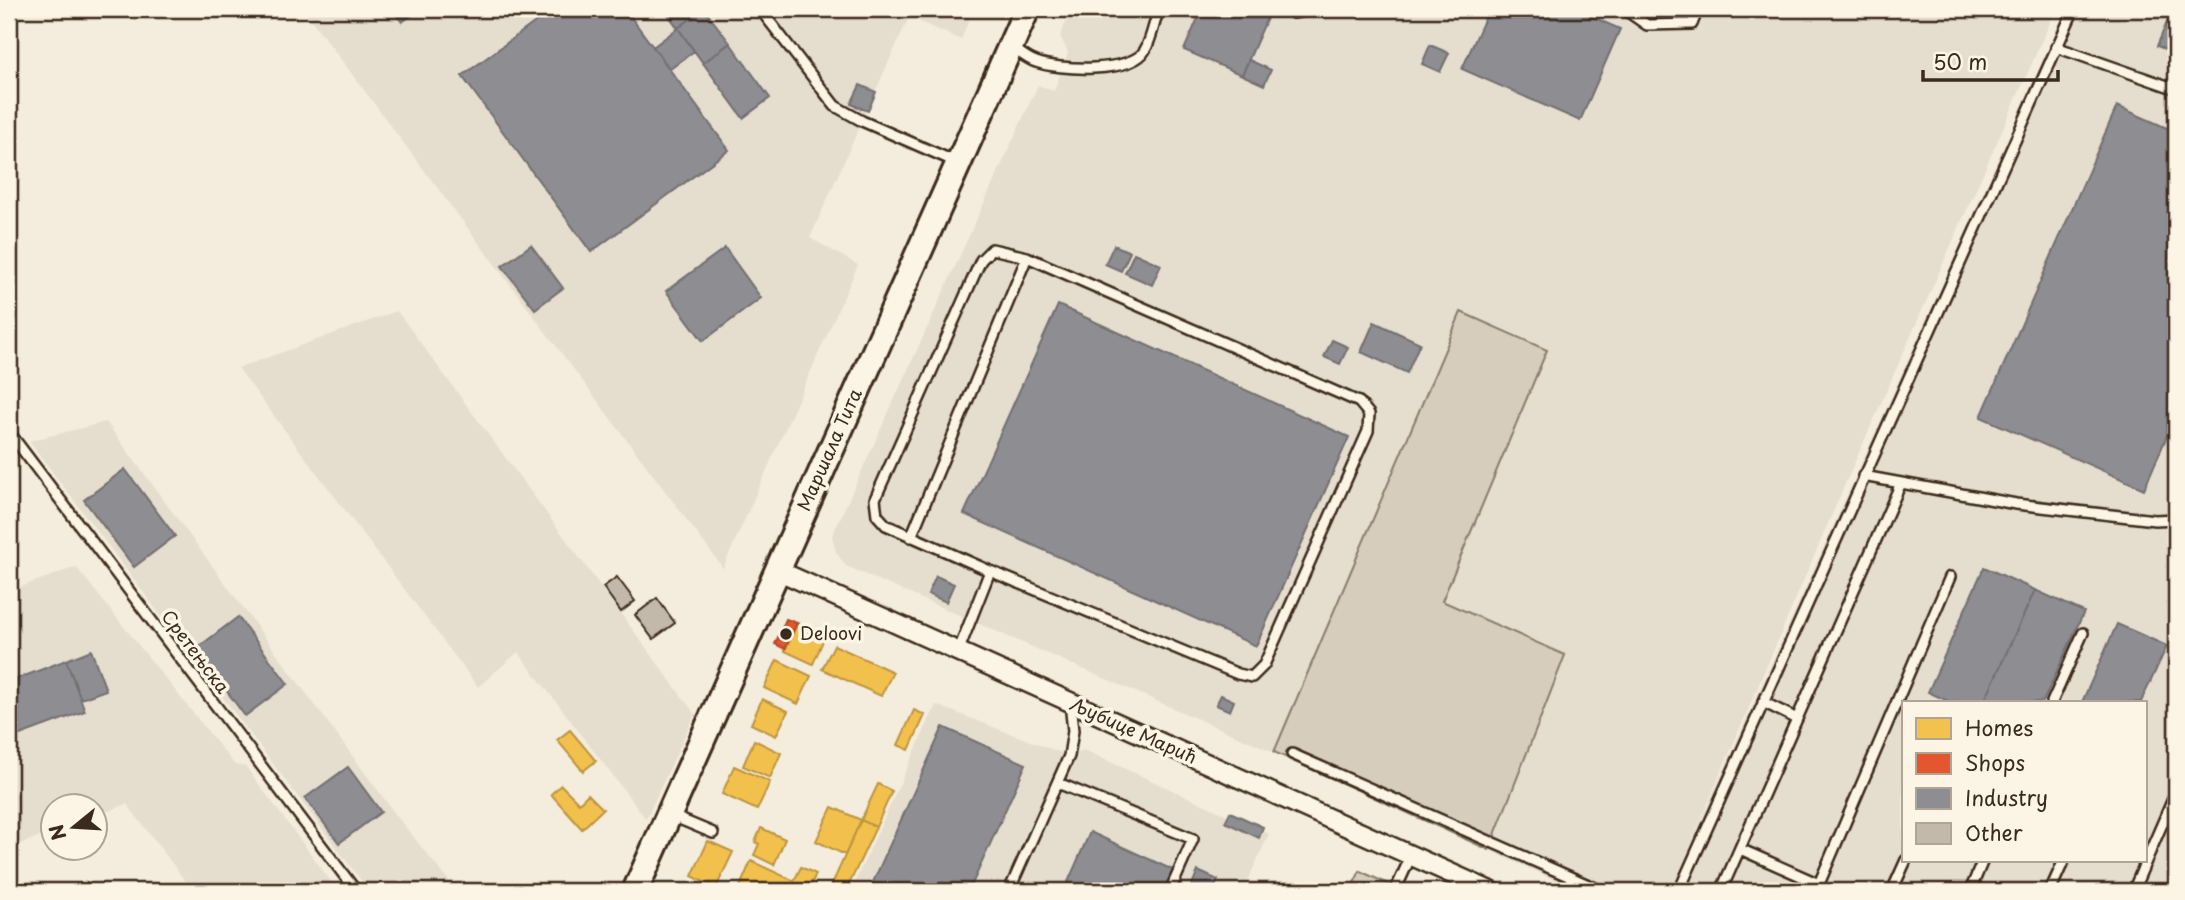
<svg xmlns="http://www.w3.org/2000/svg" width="2185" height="900" font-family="'Playpen Sans',sans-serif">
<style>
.built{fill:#e5ddce;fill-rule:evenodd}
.green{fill:#d6cdbd;stroke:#887c6e;stroke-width:2}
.homes{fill:#f2c14e;stroke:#bb9440;stroke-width:2}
.shops{fill:#e4572e;stroke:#b14a29;stroke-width:2}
.industry{fill:#8d8d92;stroke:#746f6f;stroke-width:2}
.building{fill:#c3b9aa;stroke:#3b2a1e;stroke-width:2}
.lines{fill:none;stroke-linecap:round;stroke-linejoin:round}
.service-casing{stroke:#3b2a1e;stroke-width:14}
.minor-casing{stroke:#3b2a1e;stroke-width:23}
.secondary-casing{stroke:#3b2a1e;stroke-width:30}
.service{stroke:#fcf5e5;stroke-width:9}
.minor{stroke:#fcf5e5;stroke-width:18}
.secondary{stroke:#fcf5e5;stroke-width:24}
.poi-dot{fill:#3b2a1e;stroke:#fcf5e5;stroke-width:2.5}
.labels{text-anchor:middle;stroke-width:7;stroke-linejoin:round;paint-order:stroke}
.street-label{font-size:18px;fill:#3b2a1e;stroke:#fcf5e5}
.poi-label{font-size:18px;fill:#3b2a1e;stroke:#fcf5e5;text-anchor:start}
</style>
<rect width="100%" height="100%" fill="#f4eddd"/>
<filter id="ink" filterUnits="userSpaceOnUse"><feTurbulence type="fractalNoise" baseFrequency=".0143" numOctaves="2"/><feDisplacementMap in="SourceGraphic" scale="14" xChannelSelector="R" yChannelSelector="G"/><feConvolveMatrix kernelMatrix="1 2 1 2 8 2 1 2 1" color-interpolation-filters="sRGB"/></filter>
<g filter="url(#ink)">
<!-- built -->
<path class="built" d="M303,9h670l-12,31 -52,-23 -47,104 -52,117 48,27 -135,303z
M1072,9h984l-210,473 -161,374 381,-847h110v882h-597l-90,-41 76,-194 -123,-54 105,-252 -85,-37 -188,439 -428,-186 -10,-14 -4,-16 206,-451 16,6 14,-39 -8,-16zM1903,702h242v158h-242z
M397,311l298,403 -49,105 -128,-167 -40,35 -240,-319z
M106,422l296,401 55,68h-88l-340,-450z
M76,567l158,197 12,3 92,124h-145l-66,-87 -32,12 -1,-10h-42v26l-43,16v-257z
M936,705l133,51 15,-6 185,84 -26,57h-392z"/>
<!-- green -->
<path class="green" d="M1461,312l86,38 -105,251 123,54 -76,195 -215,-98z
M1360,871l43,20h-53z"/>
<!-- homes -->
<path class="homes" d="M797,623l28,13 -12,28 -28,-13z
M834,645l59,27 -12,24 -59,-27z
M777,660l34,16 -13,28 -34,-16z
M762,699l26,12 -12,25 -25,-12z
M914,710l11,5 -16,35 -11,-5z
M570,730l26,31 -13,10 -26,-31z
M754,740l27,13 -11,25 -27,-12z
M734,766l36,16 -13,28 -35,-16z
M878,784l14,7 -16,36 -15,-7z
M561,785l18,18 9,-9 15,15 -21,20 -31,-35z
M832,807l29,13 -16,35 -29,-14z
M861,820l15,7 -30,64h-17z
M761,828l24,11 -11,26 -20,-10 5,-11 -4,-2z
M708,841l25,11 -17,36 -24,-12z
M751,861l43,20 7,-14 15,7 -8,17 -5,-2 -1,2h-64z"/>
<!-- shops -->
<path class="shops" d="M786,619l11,4 -12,26 -10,-5z"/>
<!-- industry -->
<path class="industry" d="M392,9h28l-18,13z
M553,9h72l104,141 -138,102 -129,-176z
M664,9h40l-26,19z
M704,9l26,34 -27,20 -25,-35z
M1202,9h69l-29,66 -58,-25z
M1489,9h85l46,20 -40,92 -118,-52z
M2170,15l6,3v36l-19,-8z
M678,28l16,23 -24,18 -17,-22z
M730,43l40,55 -27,20 -40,-55z
M1430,45l19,8 -9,19 -18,-8z
M1249,60l22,10 -7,15 -22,-10z
M860,85l16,7 -8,19 -17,-7z
M2117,106l59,26v283l-32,74 -163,-72z
M531,245l32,43 -28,21 -33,-43z
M1114,245l16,7 -9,19 -16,-7z
M725,248l36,50 -58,43 -37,-50z
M1134,253l27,12 -9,20 -27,-12z
M1058,305l291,132 -93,209 -292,-132z
M1374,322l46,21 -13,30 -46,-21z
M1332,340l16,7 -8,17 -16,-7z
M125,469l50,67 -41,31 -50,-67z
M1984,567l51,23 -51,112h-34l-22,-10z
M936,576l18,8 -8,18 -18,-8z
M2035,590l49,22 -41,90h-59z
M238,617l50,67 -43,32 -49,-67z
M2117,624l50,22 -26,56h-59z
M91,650l15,40 -25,9 -15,-39z
M66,660l19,51 -76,28v-57z
M1221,695l13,6 -4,10 -14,-6z
M943,727l83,37 -57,127h-100z
M348,767l33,45 -42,31 -34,-45z
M1230,812l33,15 -4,11 -34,-16z
M1090,832l85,39 -9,20h-102z
M1198,871l20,9 -5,11h-24z"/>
<!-- building -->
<path class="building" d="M617,577l18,24 -14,11 -18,-25z
M657,598l18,25 -22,16 -18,-24z"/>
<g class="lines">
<defs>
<path id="service" d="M760,9l75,97 27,15 94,41
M1624,9l23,16 45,-1 6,-15
M1293,13l22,-4
M1012,47c7,5 15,12 24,15 22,8 96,12 109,-12 7,-12 9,-28 14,-41
M2056,47l120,42
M9,432l347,459
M1863,476l153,28 139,16 21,-1
M911,537l116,-280
M958,652l32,-81 248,103 14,3 12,-12 104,-234 1,-17 -10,-12 -332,-145 -35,-8 -11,11 -106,239 2,16 9,10 104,46
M1763,702l34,17
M2052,702l31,-69
M1292,754l310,137
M1058,783l135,56 -23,52
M670,815l43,18
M1740,849l79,35
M1009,891l60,-135 4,-25 -3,-28
M1395,891l16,-35
M1679,891l395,-882
M1721,891l180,-408
M1816,891l134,-314
M1892,891l14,-31
M1970,891l13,-31
M2050,891l14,-31
M2133,891l43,-99"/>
<path id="minor" d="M777,570l713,321"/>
<path id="secondary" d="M635,891l392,-882"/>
</defs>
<!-- service casing -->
<use href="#service" class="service-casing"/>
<!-- minor casing -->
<use href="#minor" class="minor-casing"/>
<!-- secondary casing -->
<use href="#secondary" class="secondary-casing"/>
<!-- service -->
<use href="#service" class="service"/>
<!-- minor -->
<use href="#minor" class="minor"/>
<!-- secondary -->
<use href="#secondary" class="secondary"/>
</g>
</g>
<!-- markers -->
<circle class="poi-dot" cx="786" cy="634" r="7"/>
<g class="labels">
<!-- street labels -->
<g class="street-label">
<text transform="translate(830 450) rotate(-66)" y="6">Маршала Тита</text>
<text transform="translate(195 652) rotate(53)" y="6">Сретењска</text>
<text transform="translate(1133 731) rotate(24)" y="6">Љубице Марић</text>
</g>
<!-- poi labels -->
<g class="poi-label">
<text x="800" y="640">Deloovi</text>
</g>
</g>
<!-- margin -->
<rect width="2185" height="900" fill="none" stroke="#fcf5e5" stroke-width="35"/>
<rect x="18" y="18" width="2150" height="865" fill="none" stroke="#3b2a1e" stroke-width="2.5" filter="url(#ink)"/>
<!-- legend -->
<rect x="1902" y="701" width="245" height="161" fill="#fcf5e5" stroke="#afa495" stroke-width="2"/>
<rect x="1916" y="718" width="35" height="21" fill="#f2c14e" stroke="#afa495" stroke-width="2"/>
<text x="1965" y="736" font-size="21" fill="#3b2a1e">Homes</text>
<rect x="1916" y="753" width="35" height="21" fill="#e4572e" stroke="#afa495" stroke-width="2"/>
<text x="1965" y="771" font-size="21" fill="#3b2a1e">Shops</text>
<rect x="1916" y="788" width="35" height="21" fill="#8d8d92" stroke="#afa495" stroke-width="2"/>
<text x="1965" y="806" font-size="21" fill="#3b2a1e">Industry</text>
<rect x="1916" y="823" width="35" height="21" fill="#c3b9aa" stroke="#afa495" stroke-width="2"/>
<text x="1965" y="841" font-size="21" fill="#3b2a1e">Other</text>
<!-- north arrow -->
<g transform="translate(74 827) rotate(252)"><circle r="33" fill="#fcf5e5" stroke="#afa495" stroke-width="2"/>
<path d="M0-5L12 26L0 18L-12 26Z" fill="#3b2a1e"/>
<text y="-10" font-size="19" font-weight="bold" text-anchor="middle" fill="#3b2a1e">N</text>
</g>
<!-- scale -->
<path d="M1923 70v10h135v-10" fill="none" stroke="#3b2a1e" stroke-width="3.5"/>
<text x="1933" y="70" font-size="21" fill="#3b2a1e" stroke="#fcf5e5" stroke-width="5" paint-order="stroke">50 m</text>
</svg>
